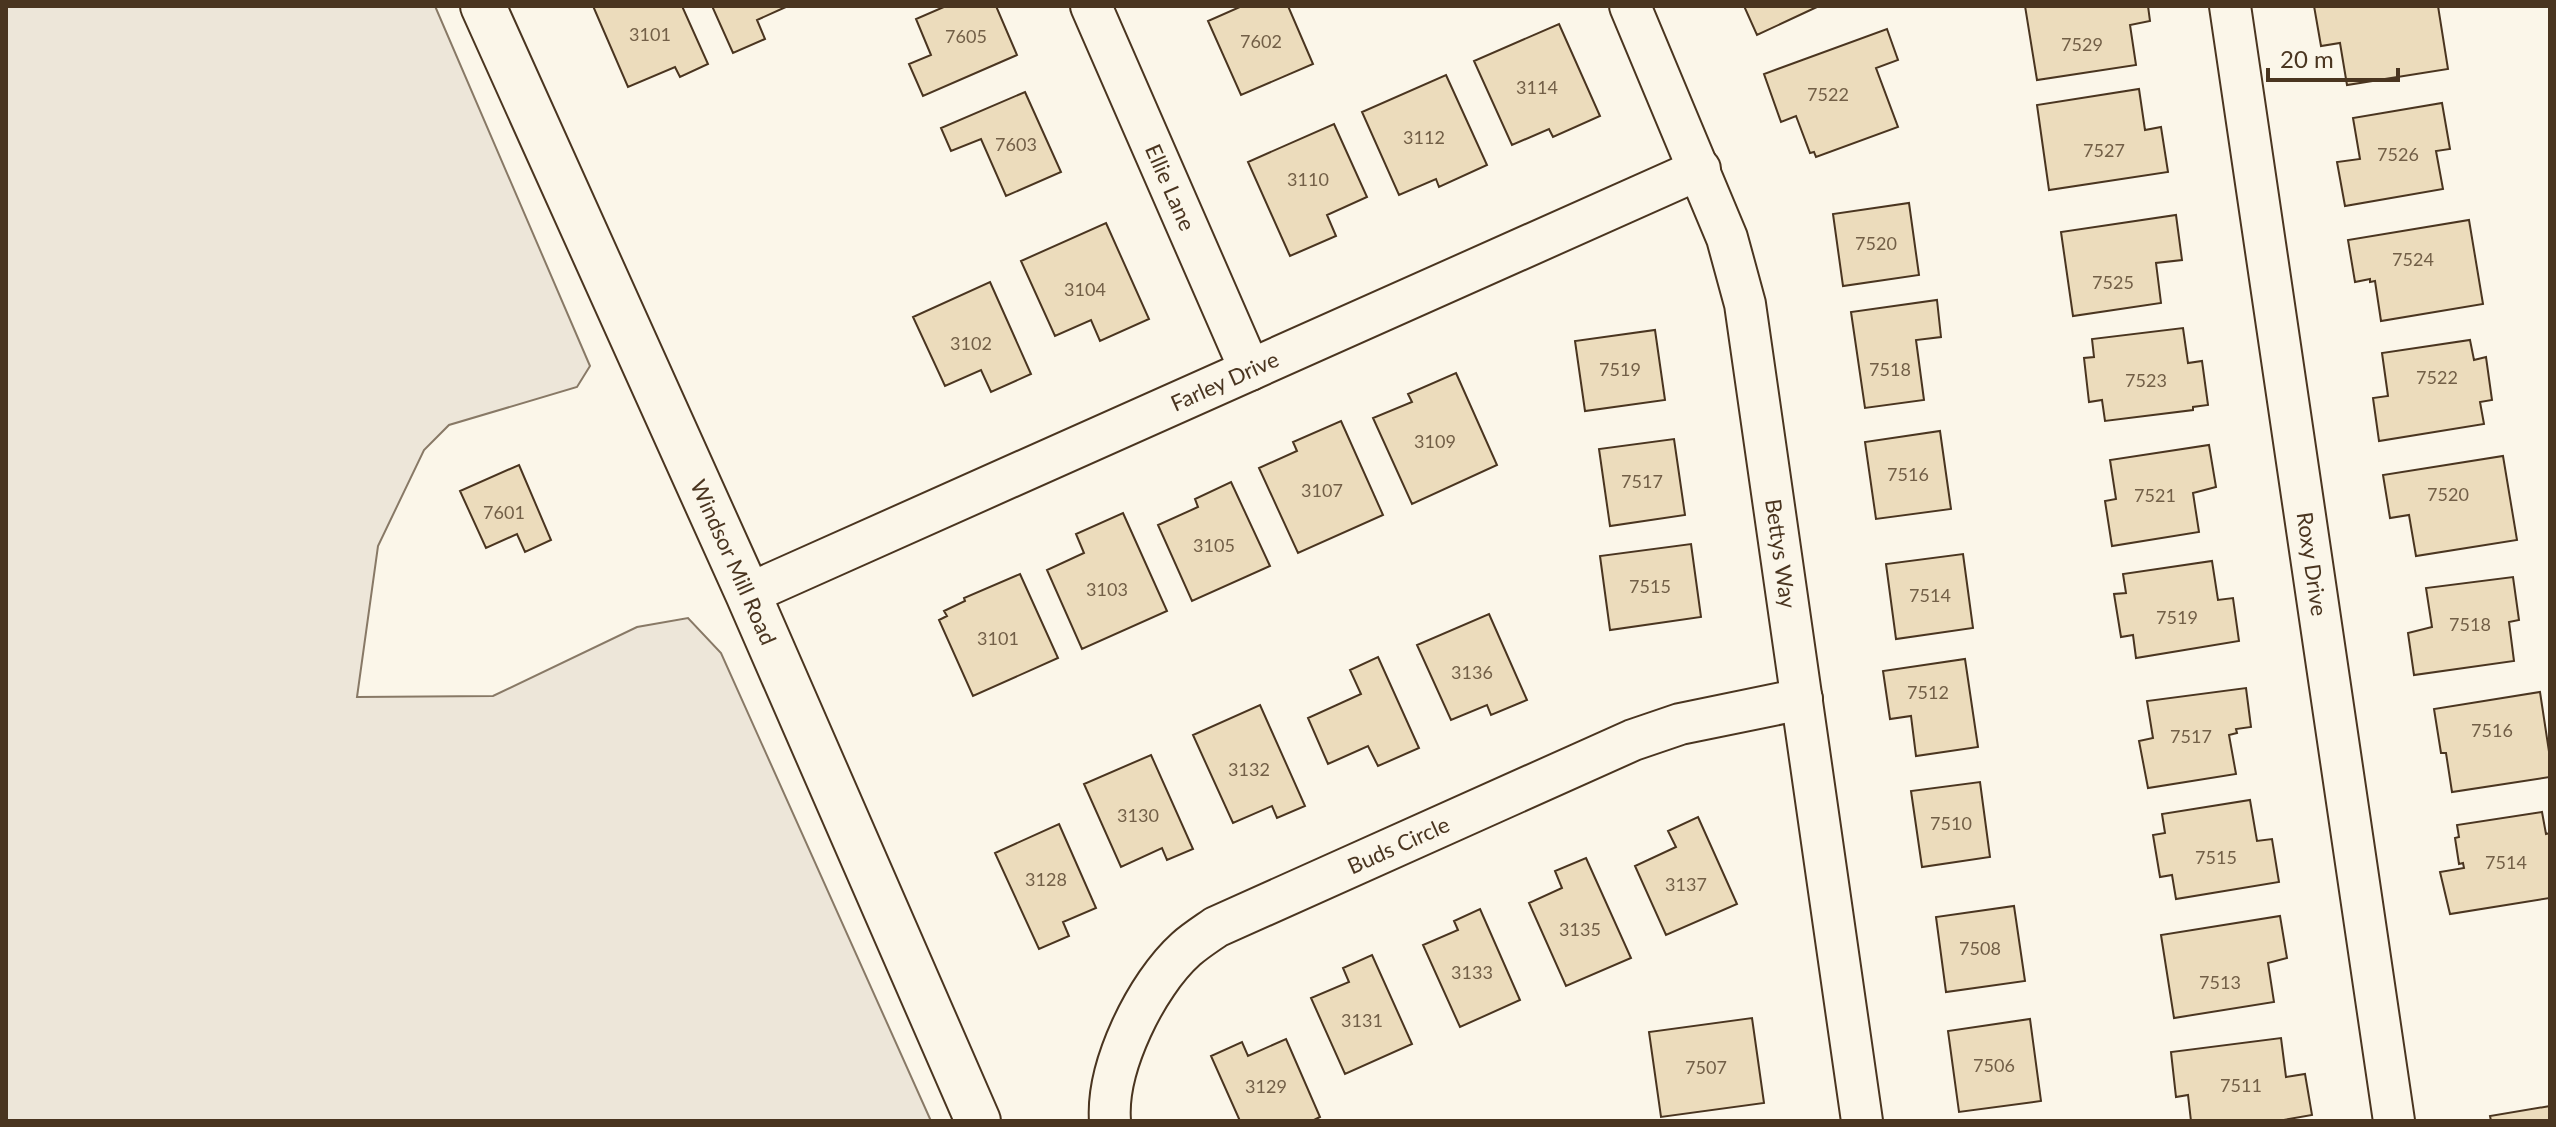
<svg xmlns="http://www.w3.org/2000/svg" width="2556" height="1127" font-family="Lato,sans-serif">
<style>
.green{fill:#ede6d9;stroke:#887966;stroke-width:2}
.building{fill:#ecdcbc;stroke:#4a3520;stroke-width:2}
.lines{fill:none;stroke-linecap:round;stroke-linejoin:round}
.minor-casing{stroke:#4a3520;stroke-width:44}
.secondary-casing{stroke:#4a3520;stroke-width:48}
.minor{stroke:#fbf6e9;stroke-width:40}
.secondary{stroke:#fbf6e9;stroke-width:44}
.labels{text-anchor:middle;stroke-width:6;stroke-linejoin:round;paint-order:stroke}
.number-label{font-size:18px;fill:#725f47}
.street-label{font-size:22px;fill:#4a3520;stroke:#fbf6e9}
</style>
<rect width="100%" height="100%" fill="#fbf6e9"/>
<!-- green -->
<path class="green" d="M6,6h429l155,360 -13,21 -128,38 -25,25 -46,96 -21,151 136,-1 144,-69 51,-9 33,35 210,468h-925z"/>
<!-- building -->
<path class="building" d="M593,6h89l26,58 -28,13 -5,-10 -47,20z
M712,6h76l-31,14 8,19 -32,14z
M946,6h50l21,49 -94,41 -14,-32 22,-9 -15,-36z
M1242,6h46l25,58 -72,31 -33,-74z
M1744,6h75l-62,29z
M2025,6h123l2,15 -20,4 6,40 -99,15z
M2314,6h124l10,63 -101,16 -7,-42 -19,3z
M1559,24l41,92 -47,21 -4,-8 -37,16 -38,-84z
M1887,29l11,31 -22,8 22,59 -82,30 -2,-5 -4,1 -14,-37 -15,6 -17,-48z
M1446,75l41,90 -48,22 -3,-8 -37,16 -37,-83z
M2139,89l6,41 16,-3 7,45 -119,18 -12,-85z
M1025,92l36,80 -55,24 -25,-57 -30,12 -10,-23z
M2442,103l8,46 -14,2 7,38 -98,17 -8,-44 23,-3 -7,-41z
M1334,124l33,73 -40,18 9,21 -46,20 -42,-94z
M1909,203l10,72 -76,11 -10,-72z
M2176,215l6,45 -26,3 5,40 -88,13 -12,-84z
M2469,220l14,84 -102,17 -6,-40 -5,1v-3l-15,3 -7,-42z
M1106,223l43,96 -49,22 -9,-21 -36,16 -34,-75z
M990,282l41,92 -40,18 -10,-22 -36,16 -32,-69z
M1937,300l4,37 -25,3 8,60 -59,8 -14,-96z
M2183,328l5,35 14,-2 6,44 -15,2v3l-88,11 -3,-21 -13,2 -5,-44 10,-1 -2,-18z
M1655,330l10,70 -80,11 -10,-70z
M2470,340l4,20 12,-3 6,43 -12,2 4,22 -105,17 -6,-43 15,-2 -6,-43z
M1456,373l41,92 -85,39 -39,-86 39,-16 -4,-8z
M1341,421l42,94 -85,38 -39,-85 38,-17 -4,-9z
M1940,431l11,78 -75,10 -11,-77z
M1674,439l11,76 -75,11 -11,-77z
M2209,445l7,42 -23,6 6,39 -87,14 -7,-45 11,-2 -6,-39z
M2503,456l14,84 -101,16 -7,-41 -19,3 -7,-43z
M519,465l32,75 -26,12 -8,-18 -31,14 -26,-57z
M1231,482l39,84 -78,35 -34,-76 40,-18 -3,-8z
M1123,513l44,98 -85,38 -35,-79 37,-17 -8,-19z
M1691,544l10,73 -91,13 -10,-74z
M1963,554l10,74 -77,11 -10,-75z
M2212,561l6,39 15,-2 6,43 -103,17 -3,-23 -12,2 -7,-43 12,-1 -3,-19z
M1020,574l38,84 -85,38 -34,-76 8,-4 -3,-5 21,-10 -1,-3z
M2513,577l6,43 -10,2 5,39 -100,14 -6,-42 24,-6 -6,-39z
M1489,614l38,86 -36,15 -4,-10 -36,15 -34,-75z
M1378,657l41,91 -41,18 -10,-20 -40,18 -20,-46 53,-24 -11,-24z
M1965,659l13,88 -62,9 -5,-40 -21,3 -7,-48z
M2246,688l5,39 -15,2 1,4 -8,2 7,39 -88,14 -9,-47 14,-3 -6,-37z
M2540,692l10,66v19l-98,15 -6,-39h-5l-7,-44z
M1260,705l45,101 -28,12 -5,-12 -39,17 -40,-88z
M1151,755l42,94 -26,11 -5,-12 -41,19 -37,-83z
M1980,782l10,75 -68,10 -11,-76z
M2250,800l7,41 15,-2 7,43 -103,17 -4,-24 -12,2 -7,-42 12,-2 -3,-19z
M2542,812l4,22 4,-1v65l-100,16 -10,-42 24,-4 -1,-5 -4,1 -4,-26 4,-1 -2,-12z
M1698,817l39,87 -71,31 -31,-69 41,-19 -8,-16z
M1059,824l37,84 -33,14 6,14 -30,13 -44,-96z
M1586,858l45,100 -65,28 -37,-83 33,-15 -7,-17z
M2014,906l11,75 -79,11 -10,-75z
M1480,909l40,91 -60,27 -37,-82 35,-15 -4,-9z
M2280,916l7,42 -19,5 6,39 -100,16 -13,-83z
M1372,955l40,89 -67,30 -34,-76 38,-16 -6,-14z
M1752,1018l12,85 -103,14 -12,-85z
M2030,1019l11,82 -82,11 -11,-81z
M2281,1038l5,39 19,-3 7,41 -34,6h-87l-3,-26 -12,2 -5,-45z
M1286,1039l34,78 -8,4h-72l-29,-65 31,-14 6,14z
M2550,1106v15h-59l-1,-5z"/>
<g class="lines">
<defs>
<g id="minor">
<path id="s1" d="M1091,6l159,364"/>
<path id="s2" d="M1630,6l97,232 18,66 117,817"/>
<path id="s3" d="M2230,6l164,1115"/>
<path id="s4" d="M748,594l952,-425"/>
<path id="s5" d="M1110,1121c-4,-54 36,-136 76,-172 9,-8 20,-15 30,-22l417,-187 47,-16 122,-25"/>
</g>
<g id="secondary">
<path id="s6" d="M483,6l265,588 230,527"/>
</g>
</defs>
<!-- minor casing -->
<use href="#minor" class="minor-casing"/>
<!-- secondary casing -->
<use href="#secondary" class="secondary-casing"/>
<!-- minor -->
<use href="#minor" class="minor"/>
<!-- secondary -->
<use href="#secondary" class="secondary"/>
</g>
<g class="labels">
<!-- number labels -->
<g class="number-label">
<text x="650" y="41">3101</text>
<text x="966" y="43">7605</text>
<text x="1261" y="48">7602</text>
<text x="2082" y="51">7529</text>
<text x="1537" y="94">3114</text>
<text x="1828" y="101">7522</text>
<text x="1424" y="144">3112</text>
<text x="1016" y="151">7603</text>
<text x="2104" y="157">7527</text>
<text x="2398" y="161">7526</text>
<text x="1308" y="186">3110</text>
<text x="1876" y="250">7520</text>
<text x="2413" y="266">7524</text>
<text x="2113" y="289">7525</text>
<text x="1085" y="296">3104</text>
<text x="971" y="350">3102</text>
<text x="1620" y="376">7519</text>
<text x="1890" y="376">7518</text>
<text x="2437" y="384">7522</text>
<text x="2146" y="387">7523</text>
<text x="1435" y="448">3109</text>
<text x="1908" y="481">7516</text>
<text x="1642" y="488">7517</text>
<text x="1322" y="497">3107</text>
<text x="2448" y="501">7520</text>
<text x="2155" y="502">7521</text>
<text x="504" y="519">7601</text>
<text x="1214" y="552">3105</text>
<text x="1650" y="593">7515</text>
<text x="1107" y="596">3103</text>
<text x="1930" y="602">7514</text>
<text x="2177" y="624">7519</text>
<text x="2470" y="631">7518</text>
<text x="998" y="645">3101</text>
<text x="1472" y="679">3136</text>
<text x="1928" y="699">7512</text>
<text x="2492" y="737">7516</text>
<text x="2191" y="743">7517</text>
<text x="1249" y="776">3132</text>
<text x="1138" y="822">3130</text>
<text x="1951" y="830">7510</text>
<text x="2216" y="864">7515</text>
<text x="2506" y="869">7514</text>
<text x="1046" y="886">3128</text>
<text x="1686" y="891">3137</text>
<text x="1580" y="936">3135</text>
<text x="1980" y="955">7508</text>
<text x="1472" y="979">3133</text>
<text x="2220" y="989">7513</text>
<text x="1362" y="1027">3131</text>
<text x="1994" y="1072">7506</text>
<text x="1706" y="1074">7507</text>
<text x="2241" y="1092">7511</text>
<text x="1266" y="1093">3129</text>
</g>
<!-- street labels -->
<g class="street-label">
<text dy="8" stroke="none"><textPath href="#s1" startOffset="198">Ellie Lane</textPath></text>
<text dy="8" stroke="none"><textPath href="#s4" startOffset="522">Farley Drive</textPath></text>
<text dy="8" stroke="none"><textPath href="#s2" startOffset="572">Bettys Way</textPath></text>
<text dy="8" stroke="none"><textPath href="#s6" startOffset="610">Windsor Mill Road</textPath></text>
<text dy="8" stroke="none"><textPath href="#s3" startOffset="564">Roxy Drive</textPath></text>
<text dy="8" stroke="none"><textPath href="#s5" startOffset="430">Buds Circle</textPath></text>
</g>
</g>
<!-- border -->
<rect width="2556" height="1127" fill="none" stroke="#4a3520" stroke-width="16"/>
<!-- scale -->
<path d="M2268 68v12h130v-12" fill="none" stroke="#4a3520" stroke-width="4"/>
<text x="2280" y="68" font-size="24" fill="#4a3520" stroke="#fbf6e9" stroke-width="6" paint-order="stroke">20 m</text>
</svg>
